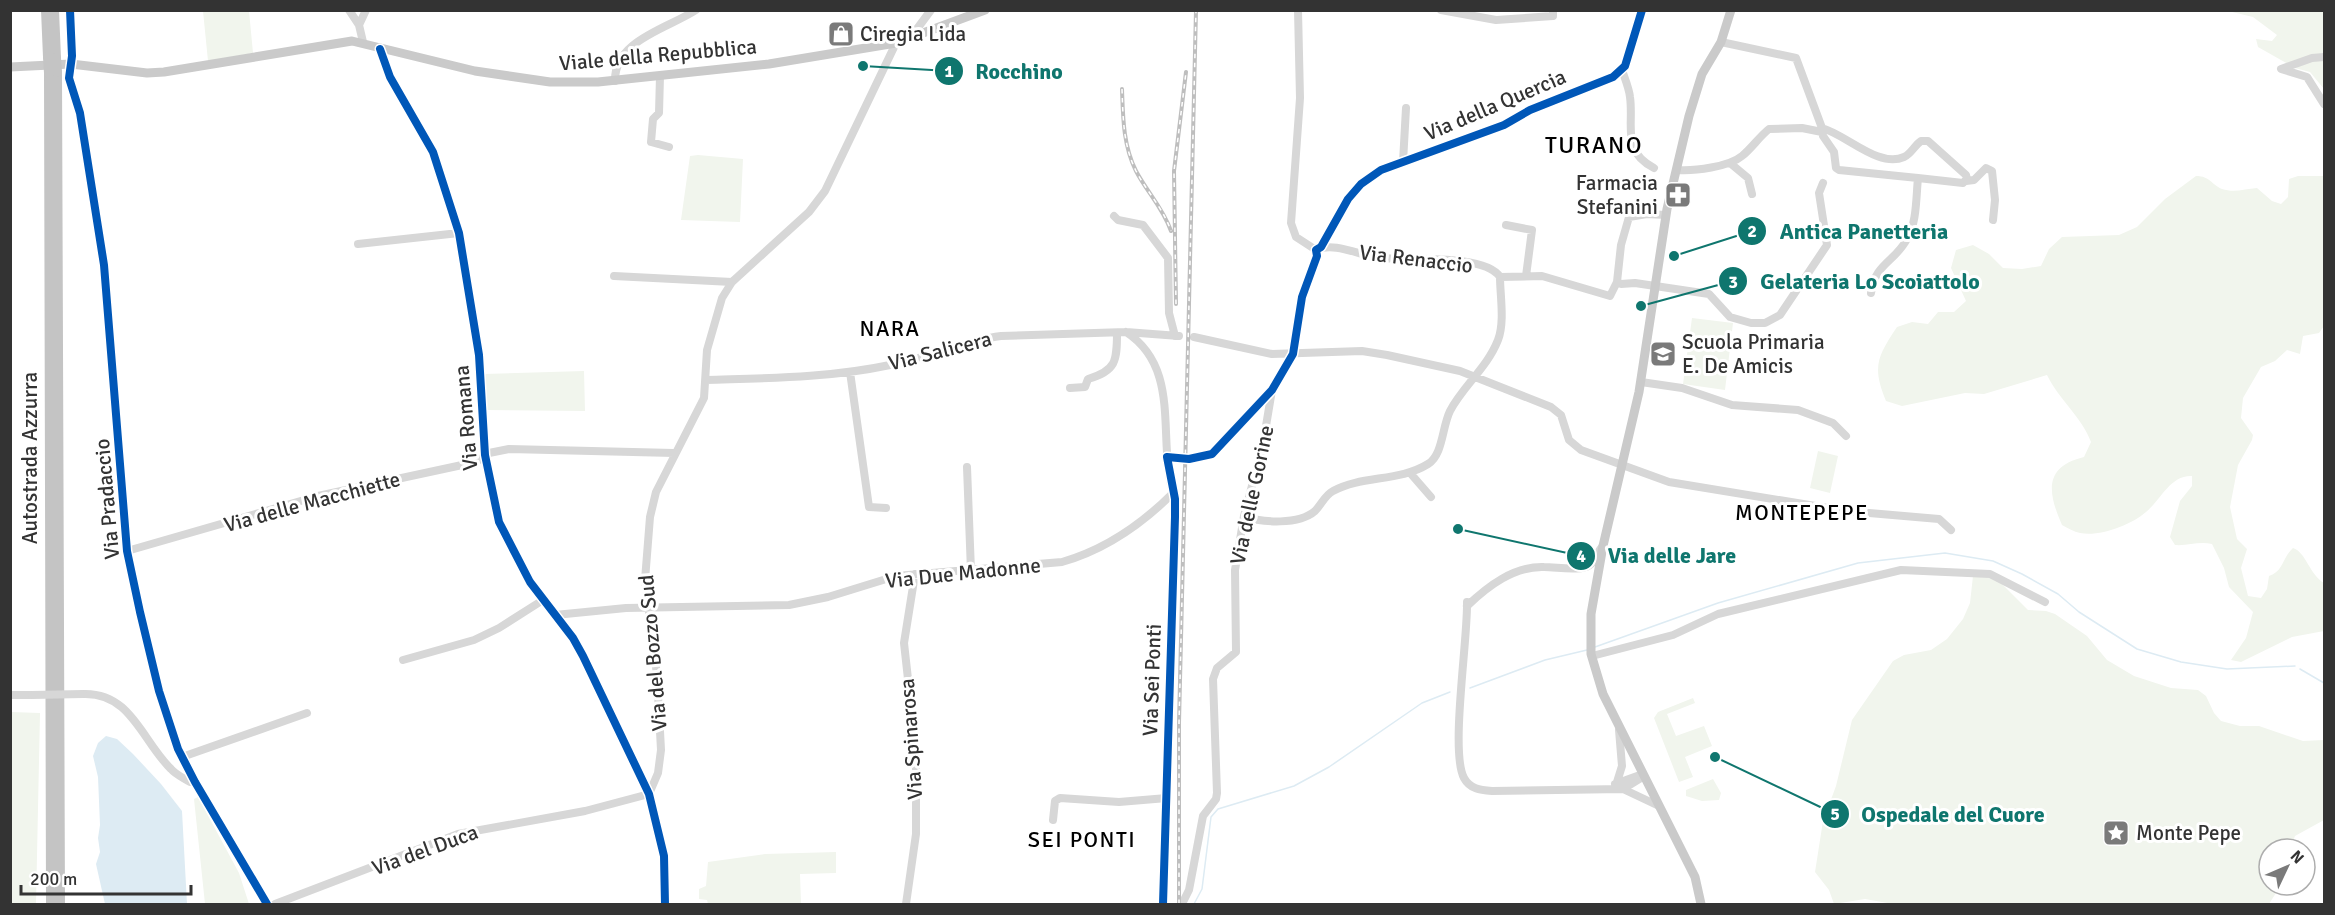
<svg xmlns="http://www.w3.org/2000/svg" width="2335" height="915" font-family="Signika,sans-serif">
<style>
.green{fill:#f1f5ed}
.water{fill:#ddebf3}
.lines{fill:none;stroke-linecap:round;stroke-linejoin:round}
.stream{stroke:#ddebf3;stroke-width:1.5}
.minor{stroke:#d7d7d7;stroke-width:8}
.major{stroke:#cacaca;stroke-width:9}
.highway{stroke:#c4c4c4;stroke-width:10}
.rail-casing{stroke:#bebebe;stroke-width:4}
.rail{stroke:#fff;stroke-width:1.5;stroke-dasharray:4.5;stroke-linecap:butt}
.minor-bridge{stroke:#d7d7d7;stroke-width:8}
.highway-bridge{stroke:#c4c4c4;stroke-width:10}
.cycleway-casing{stroke:#fff;stroke-width:11}
.cycleway{stroke:#0057b8;stroke-width:8}
.labels{text-anchor:middle;stroke-width:6;stroke-linejoin:round;paint-order:stroke}
.poi-label{font-size:21px;fill:#333;stroke:#fff;text-anchor:start}
.street-label{font-size:21px;fill:#333;stroke:#fff}
.neighbourhood-label{font-size:22px;letter-spacing:1.5px;fill:#000;stroke:#fff}
.quarter-label{font-size:24px;letter-spacing:1.5px;fill:#000;stroke:#fff}
.leader{fill:none;stroke:#0f766e;stroke-width:2}
.callout-dot{fill:#0f766e;stroke:#fff;stroke-width:2}
.mark-label{font-size:18px;text-anchor:middle;font-weight:bold;fill:#fff}
.callout-label{font-size:22px;text-anchor:middle;font-weight:bold;fill:#0f766e;stroke:#fff;stroke-width:6;stroke-linejoin:round;paint-order:stroke}
</style>
<rect width="100%" height="100%" fill="#fff"/>
<!-- green -->
<path class="green" d="M203,11h46l4,42 -45,8z
M2228,11h96v78l-14,-17 -15,-4 -37,-21 -2,-8 16,2 5,-6 -24,-18z
M698,155l45,4 -3,63 -59,-2 9,-64z
M2196,176c14,0 16,9 26,13 12,4 23,0 35,-1l15,13 9,3 7,-7 1,-18 9,-3h26v150l-5,7 -16,3 -3,18 -13,-4 -12,11 -14,6 -18,31 -2,20 12,17 -1,5 -14,25 -8,42 7,32 10,10 -6,19 7,28 13,2 6,-9 2,-13c15,-5 13,-18 24,-28 13,4 16,26 31,35v48l-32,6 -51,25 -10,-2 15,-22 7,-26 -24,-25 -5,-19 -12,-24c-13,-3 -24,2 -37,1l-5,-8 10,-36 12,-15v-10c-22,-1 -31,24 -46,36 -15,13 -46,25 -66,21 -6,-1 -12,-5 -18,-8 -14,-32 -19,-58 22,-68l7,-15c-9,-25 -32,-42 -44,-67l-63,19 -19,-1 -63,13 -16,-5c-14,-34 -9,-44 11,-74l15,-5 16,2 10,-12h16l12,-11 -15,-33 5,-18 17,-5 16,9 14,14 19,1 19,-3 8,-17 13,-12 57,-2 18,-8 28,-28z
M1692,318l41,5 -8,67 -42,-6z
M584,371l1,40 -100,-1 -1,-36z
M1818,451l20,5 -8,37 -20,-5z
M1984,575l17,8 27,27 18,1 9,3 32,22 20,24 27,16 37,12 27,2 8,6 8,17 7,8 19,5h19l44,15 21,-1v80l-29,16 -5,13h-21v36h12l-12,19h-376l-28,-5 -31,5 -5,-14 -14,-18 8,-51 13,-35 16,-66 41,-59 11,-6 27,-5 16,-11 16,-20 7,-16 3,-27z
M1693,698l2,5 -28,11 9,22 28,-10 8,20 -27,11 8,20 -14,5 -25,-64 4,-6z
M11,712l29,1 -4,191h-25z
M1713,779l8,14 -2,7 -17,1 -16,-5v-6z
M198,797l41,76 10,31h-44l-11,-105z
M836,852v21l-36,1 1,30h-93l-1,-4 -8,-1v-10l7,-3 2,-24 57,-8z"/>
<!-- water -->
<path class="water" d="M106,736l11,3 16,15 28,30 21,27 5,93h-82l-9,-40 4,-12 -2,-14 2,-13 -2,-48 -5,-21 5,-13z"/>
<g class="lines">
<!-- stream -->
<path class="stream" d="M1595,647l123,-44 140,-40 87,-10 48,8 29,13 36,20 21,18 58,37 44,13 46,7 68,-3
M2300,669l24,14
M1470,688l75,-28 42,-10
M1194,904l8,-15 9,-72 7,-8 76,-23 35,-19 93,-64 28,-11"/>
<!-- minor -->
<path class="minor" d="M70,10l2,46 -3,22 11,35 24,152 23,286 13,61 19,79 19,58 17,33 72,122
M349,10l10,15 4,17
M1298,10l2,88 -9,125 5,14 20,13
M1441,10l55,10 57,-4v-6
M359,25l7,-15
M911,37l20,-27
M1721,42l75,16 26,70 1,8 11,16 2,16 3,2 79,8
M380,49l10,28 43,75 26,81 20,122 6,100 14,67 31,60 43,56 10,18 66,138 15,62 1,48
M2324,57l-12,1 -31,11 26,8 17,27
M1622,70c3,9 7,18 8,27 4,29 -9,54 24,71
M660,76l-1,37 -6,6 -2,23 18,5
M615,81c-1,-41 54,-53 81,-71
M1822,128c25,7 56,40 82,29 7,-3 10,-11 17,-16h7l38,34 1,4 -4,4 -45,-5c-2,19 -1,45 -11,61 -12,23 -32,24 -36,54
M1403,162l3,-54
M1730,163l18,15 4,16
M1678,170c16,1 51,-3 64,-14 10,-8 17,-19 27,-27l33,-1 20,4
M1966,181l8,-1 12,-12 6,3 3,29 -2,20
M1114,216l4,4 25,5 25,33 1,55 6,23
M1506,225l26,5 -6,46
M358,244l101,-11
M1321,247l27,-48 13,-15 20,-14 123,-45 26,-15 83,-33 12,-11 17,-56
M614,276l118,6
M1500,277l42,-1 68,20 7,-14 4,-37 8,-28 18,-3 19,1
M1617,282l4,2 14,-1 74,11 21,23 21,6h14l15,-8 47,-70 -8,-52 4,-10
M1126,332c58,38 29,111 49,167l-12,405
M1194,337l78,17 90,-3 25,4 73,16 91,36 10,8 8,25 12,10 88,32 177,29 93,8 12,11
M850,372l19,135 17,1
M706,380c62,-2 123,-2 184,-15 37,-7 73,-24 111,-29l125,-4 53,4
M1641,382l41,6 50,17 66,5 35,13 13,13
M1070,388l15,-1 3,-8c28,-8 29,-18 29,-46
M1167,457l10,2
M1189,459l23,-5 60,-64 21,-36 9,-57 15,-41 -1,-6
M967,467l4,104
M1411,474l20,23
M1244,516c18,7 55,9 71,-5 6,-6 10,-16 18,-20 29,-16 66,-9 95,-27 15,-9 14,-37 22,-53 13,-25 37,-43 48,-71 7,-18 2,-45 2,-63 -16,-24 -94,-16 -121,-19 -18,-2 -45,-17 -63,-8
M127,551l191,-55 158,-34 13,-9 20,-4 165,4
M1467,602c1,37 -17,150 -3,176 6,11 16,12 28,13l131,-2 21,-13
M1467,606c21,-20 47,-40 77,-39 12,0 31,4 42,0 9,-2 10,-15 17,-21
M555,615l71,-7 163,-3 39,-8 68,-21 166,-14c42,-12 80,-38 111,-69
M1592,656l81,-21 45,-21 183,-44 89,4 55,28
M403,660l71,-20 25,-12 44,-28
M83,694c48,-2 59,47 88,75 5,6 13,9 19,13h5
M10,695h22
M182,757l125,-44
M1617,782l5,-16 -3,-36
M1615,784l25,-9
M1623,789l36,17
M649,794l9,-21 3,-23 -4,-75 -12,-95 5,-63 6,-25 48,-94 3,-48 15,-52 10,-16 77,-70 16,-21 71,-148
M1053,820l2,-19 5,-3 59,4 48,-4
M275,904l183,-70 127,-23 64,-17
M906,904l10,-70v-83l-12,-108 11,-69
M1182,904l7,-14 14,-74 13,-17 1,-6 -4,-114 4,-11 19,-16 -1,-82 9,-54 19,-72 9,-54"/>
<!-- major -->
<path class="major" d="M10,67l61,-3 76,9 17,-1 188,-31 123,30 75,11h48l171,-18 127,-21 89,-33
M1701,904l-6,-27 -92,-183 -12,-40v-40l12,-68 36,-154 28,-183 22,-93 13,-42 19,-32 10,-32"/>
<!-- highway -->
<path class="highway" d="M46,10l2,47
M54,10l2,48
M57,72l3,832
M49,73l2,831"/>
<defs>
<path id="rail" d="M1122,89c1,28 1,56 14,82 11,21 27,37 35,60
M1176,304l-2,-133 12,-99
M1179,904v-181l17,-713"/>
</defs>
<!-- rail casing -->
<use href="#rail" class="rail-casing"/>
<!-- rail -->
<use href="#rail" class="rail"/>
<!-- minor-bridge -->
<path class="minor-bridge" d="M32,695l51,-1"/>
<!-- highway-bridge -->
<path class="highway-bridge" d="M48,57l1,16
M56,58l1,14"/>
<defs>
<path id="cycleway" d="M70,10l2,46 -3,22 11,35 24,152 23,286 13,61 19,79 19,58 17,33 72,122
M380,49l10,28 43,75 26,81 20,122 6,100 14,67 31,60 43,56 10,18 66,138 15,62 1,48
M1163,904l12,-387v-18l-8,-42 22,2 23,-5 60,-64 21,-36 9,-57 15,-41 -1,-6 5,-3 27,-48 13,-15 20,-14 123,-45 26,-15 83,-33 12,-11 17,-56"/>
</defs>
<!-- cycleway casing -->
<use href="#cycleway" class="cycleway-casing"/>
<!-- cycleway -->
<use href="#cycleway" class="cycleway"/>
</g>
<!-- icons -->
<defs>
<symbol id="shop-square" viewBox="-11 -11 22 22"><rect x="-9" y="-9" width="18" height="18" rx="4" fill="#7a7a7a" stroke="#fff"/><path d="M-5-2.5h2.3a2.7 3.5 0 0 1 5.4 0H5L5.5 6h-11ZM-1.5-2.5h3a1.5 2.3 0 0 0-3 0Z" fill="#fff"/></symbol>
<symbol id="pharmacy-square" viewBox="-11 -11 22 22"><rect x="-9" y="-9" width="18" height="18" rx="4" fill="#7a7a7a" stroke="#fff"/><path d="M-2-6h4v4h4v4h-4v4h-4v-4h-4v-4h4Z" fill="#fff"/></symbol>
<symbol id="school-square" viewBox="-11 -11 22 22"><rect x="-9" y="-9" width="18" height="18" rx="4" fill="#7a7a7a" stroke="#fff"/><path d="M0-5L7-2L0 1L-7-2ZM-4 1L0 2.5L4 1V4Q0 6-4 4Z" fill="#fff"/></symbol>
<symbol id="sight-square" viewBox="-11 -11 22 22"><rect x="-9" y="-9" width="18" height="18" rx="4" fill="#7a7a7a" stroke="#fff"/><path d="M0-6L1.8-2.2L6-1.7L2.9 1.2L3.7 5.4L0 3.3L-3.7 5.4L-2.9 1.2L-6-1.7L-1.8-2.2Z" fill="#fff"/></symbol>
</defs>
<g fill-rule="evenodd">
<use href="#shop-square" x="826" y="19" width="30" height="30"/>
<use href="#pharmacy-square" x="1663" y="180" width="30" height="30"/>
<use href="#school-square" x="1648" y="339" width="30" height="30"/>
<use href="#sight-square" x="2101" y="818" width="30" height="30"/>
</g>
<g class="labels">
<!-- poi labels -->
<g class="poi-label">
<text x="860" y="41">Ciregia Lida</text>
<text x="1658" y="190" text-anchor="end">Farmacia<tspan x="1658" dy="24">Stefanini</tspan></text>
<text x="1682" y="349">Scuola Primaria<tspan x="1682" dy="24">E. De Amicis</tspan></text>
<text x="2136" y="840">Monte Pepe</text>
</g>
<!-- street labels -->
<g class="street-label">
<text transform="translate(658 55) rotate(-5)" y="7">Viale della Repubblica</text>
<text transform="translate(1495 105) rotate(-23)" y="7">Via della Quercia</text>
<text transform="translate(1416 259) rotate(7)" y="7">Via Renaccio</text>
<text transform="translate(940 351) rotate(-14)" y="7">Via Salicera</text>
<text transform="translate(466 418) rotate(-95)" y="7">Via Romana</text>
<text transform="translate(30 458) rotate(-90)" y="7">Autostrada Azzurra</text>
<text transform="translate(1252 495) rotate(-78)" y="7">Via delle Gorine</text>
<text transform="translate(107 499) rotate(-95)" y="7">Via Pradaccio</text>
<text transform="translate(312 502) rotate(-15)" y="7">Via delle Macchiette</text>
<text transform="translate(963 573) rotate(-6)" y="7">Via Due Madonne</text>
<text transform="translate(653 653) rotate(-95)" y="7">Via del Bozzo Sud</text>
<text transform="translate(1152 680) rotate(-88)" y="7">Via Sei Ponti</text>
<text transform="translate(911 739) rotate(-94)" y="7">Via Spinarosa</text>
<text transform="translate(425 850) rotate(-20)" y="7">Via del Duca</text>
</g>
<!-- neighbourhood labels -->
<g class="neighbourhood-label">
<text x="890" y="336">NARA</text>
<text x="1802" y="520">MONTEPEPE</text>
<text x="1082" y="847">SEI PONTI</text>
</g>
<!-- quarter labels -->
<g class="quarter-label">
<text x="1594" y="153">TURANO</text>
</g>
</g>
<!-- callouts -->
<path class="leader" d="M863 66L949 71M1674 256L1752 231M1641 306L1733 281M1458 529L1581 556M1715 757L1835 814"/>
<g class="callout-dot">
<circle cx="863" cy="66" r="6"/>
<circle cx="1674" cy="256" r="6"/>
<circle cx="1641" cy="306" r="6"/>
<circle cx="1458" cy="529" r="6"/>
<circle cx="1715" cy="757" r="6"/>
<circle cx="949" cy="71" r="15"/>
<circle cx="1752" cy="231" r="15"/>
<circle cx="1733" cy="281" r="15"/>
<circle cx="1581" cy="556" r="15"/>
<circle cx="1835" cy="814" r="15"/>
</g>
<g class="mark-label">
<text x="949" y="77">1</text>
<text x="1752" y="237">2</text>
<text x="1733" y="288">3</text>
<text x="1581" y="562">4</text>
<text x="1835" y="820">5</text>
</g>
<g class="callout-label">
<text x="1019" y="79">Rocchino</text>
<text x="1864" y="239">Antica Panetteria</text>
<text x="1870" y="289">Gelateria Lo Scoiattolo</text>
<text x="1672" y="563">Via delle Jare</text>
<text x="1953" y="822">Ospedale del Cuore</text>
</g>
<!-- border -->
<rect width="2335" height="915" fill="none" stroke="#333333" stroke-width="24"/>
<!-- north arrow -->
<g transform="translate(2287 867) rotate(46)"><circle r="28" fill="#ffffff" stroke="#adadad" stroke-width="1.5"/>
<path d="M0-4.5L10 22L0 15L-10 22Z" fill="#7a7a7a"/>
<text y="-9" font-size="16" font-weight="bold" text-anchor="middle" fill="#333333">N</text>
</g>
<!-- scale -->
<path d="M21 885v9h170v-9" fill="none" stroke="#333333" stroke-width="3"/>
<text x="30" y="885" font-size="18" fill="#333333" stroke="#ffffff" stroke-width="4.5" paint-order="stroke">200 m</text>
</svg>
